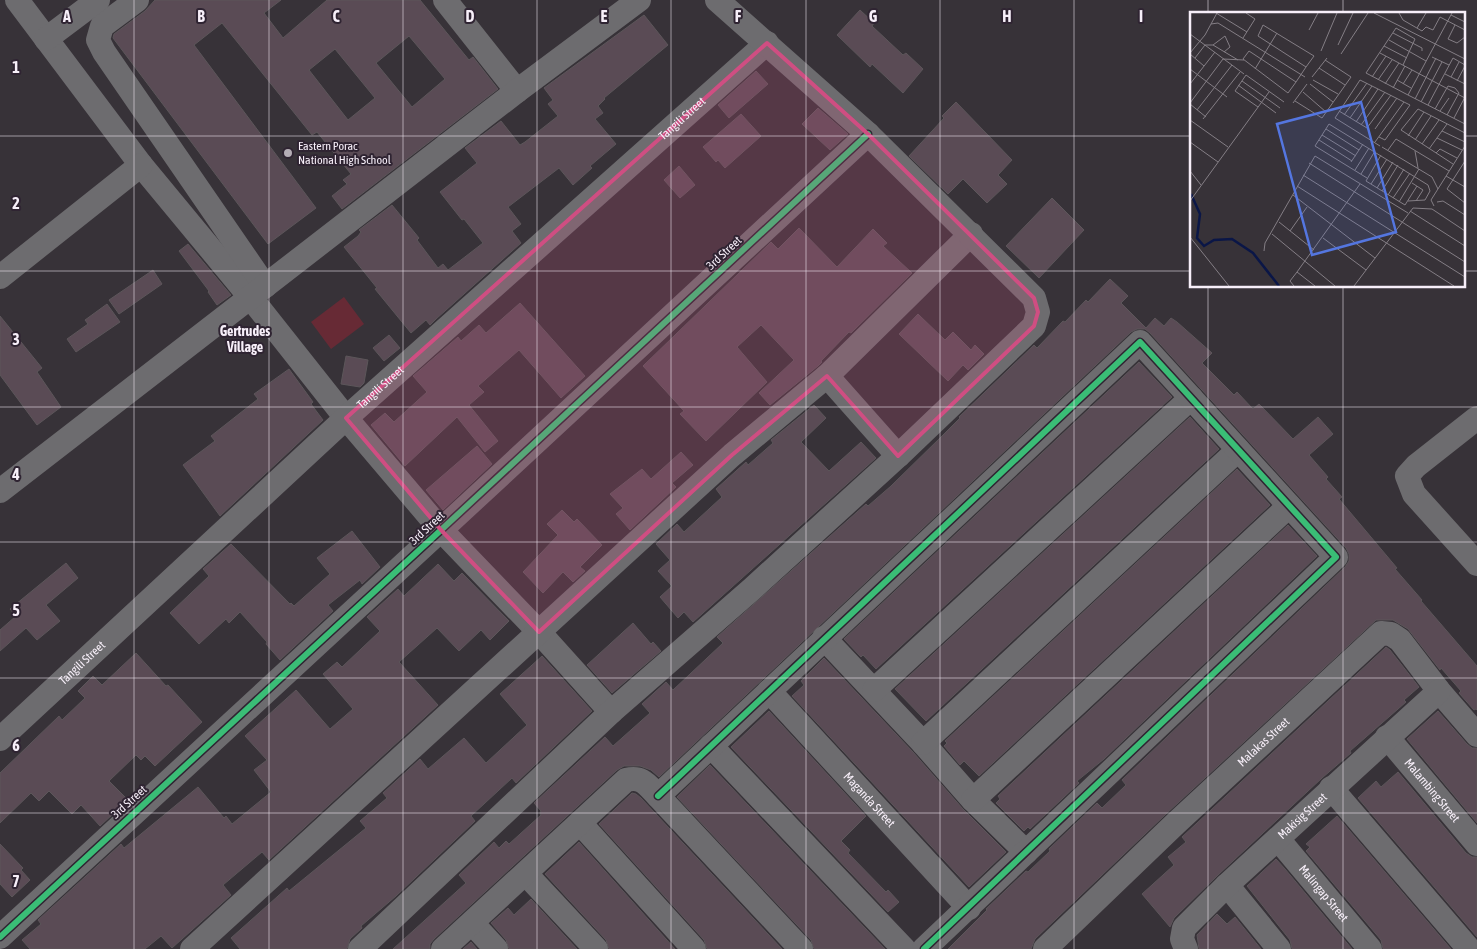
<svg xmlns="http://www.w3.org/2000/svg" width="1477" height="949" font-family="'Asap Condensed',sans-serif">
<style>
.green{fill:#672a35}
.building{fill:#5a4b55;stroke:#5c565a;fill-rule:evenodd}
.lines{fill:none;stroke-linecap:round;stroke-linejoin:round}
.minor{stroke:#6d6c6f;stroke-width:24}
.cycleway-casing{stroke:#2f2432;stroke-width:9}
.cycleway{stroke:#3abd76;stroke-width:6}
.marked{fill:#cf4e82;fill-opacity:0.2;stroke:#cf4e82;stroke-width:4;stroke-linejoin:round}
.grid{fill:none;stroke:#f7eff9;stroke-width:1;stroke-opacity:0.55}
.poi-dot{fill:#b4adb5;stroke:#2f2432;stroke-width:2}
.labels{text-anchor:middle;stroke-width:4;stroke-linejoin:round;paint-order:stroke}
.street-label{font-size:12px;fill:#f7eff9;stroke:#2f2432}
.poi-label{font-size:12px;fill:#f7eff9;stroke:#2f2432;text-anchor:start}
.neighbourhood-label{font-size:14px;font-weight:bold;fill:#f7eff9;stroke:#2f2432}
.inset-river{fill:none;stroke:#0a1647;stroke-width:2.5}
.inset-road{fill:none;stroke:#847e85;stroke-width:1}
.view{fill:#5476e0;fill-opacity:0.15;stroke:#5476e0;stroke-width:2.5}
.inset-edge{fill:none;stroke:#f7eff9;stroke-width:2.5}
.grid-label{font-size:16px;text-anchor:middle;font-weight:bold;fill:#f7eff9;stroke:#2f2432;stroke-width:4;stroke-linejoin:round;paint-order:stroke}
</style>
<rect width="100%" height="100%" fill="#373238"/>
<!-- green -->
<path class="green" d="M344,297l20,27 -33,25 -20,-27z"/>
<!-- building -->
<path class="building" d="M155,0h126l-17,13 19,25 44,-38h93l49,60 4,-3 25,32 -156,120 -10,-13 15,-12 -4,-4 8,-6 -34,-42 -5,3 -90,-112 -28,22 122,163 -48,36 -155,-206 1,-4 31,-23zM409,36l36,43 -33,28 -36,-44zM335,49l40,49 -27,22 -39,-50z
M860,10l14,13 -2,3 31,29 3,-2 17,16 -20,24 -31,-29 -2,3 -33,-32z
M644,15l24,30 -64,53 1,1 -7,7 5,7 -8,6 21,25 -26,22 2,2 -19,17 -14,-17 -51,39 13,17 -9,7 9,12 -85,76 -6,6 -4,-5 -15,13 -36,-44 2,-1 -33,-41 14,-11 3,-4 -2,-2 33,-25 27,33 -2,2 21,28 5,-4 5,6 35,-27 -19,-24 -2,1 -22,-28 37,-29 -12,-15 36,-27 19,24 5,-3 33,-26 -10,-12 5,-4 -9,-12z
M756,71l12,13 -39,34 -11,-13z
M956,102l56,58 -14,15 9,9 -20,19 -24,-24 -15,15 -39,-38 35,-38 -2,-2z
M818,108l30,26 -18,16 -28,-26z
M741,114l20,22 -36,32 -7,-8 -2,2 -13,-15z
M679,166l16,19 -15,13 -16,-18z
M1052,198l32,32 -45,48 -33,-32z
M799,228l38,39 36,-38 14,14 -4,3 29,27 -61,60 -2,-1 -28,29 1,1 -4,4 -48,39 -11,-12 35,-33 -33,-35 -24,22 30,35 -61,59 -26,-27 4,-3 -41,-45 128,-124 7,7z
M188,244l43,51 -14,10 -9,-13 1,-1 -30,-40z
M153,270l9,14 -43,30 -10,-14z
M1110,279l18,17 -7,7 25,25 9,-10 9,8 7,-8 6,4 35,31 -10,10 32,32 3,-3 16,17 6,-5 34,35 25,-22 15,17 -24,21 19,22 -2,2 16,18 -3,2 58,69 -2,1 27,31 -1,1 56,65v44l-1,-1 -2,1 -15,-17 2,-2 -20,-23 -1,2 -32,-41 -15,-9h-17l-210,194 -131,125 -4,10h-83l39,-39 -1,-1 40,-38 2,1 22,-21 -1,-2 48,-46 5,5 24,-23 -4,-5 223,-213 4,-6v-7l-3,-6 -196,-215 -5,-4h-8l-6,3 -472,445 -8,-7 -11,-4h-16l-7,4 -183,169 -4,5v5h-37l73,-66 -7,-8 35,-33 5,6 7,-7 3,3 32,-29 -1,-2 1,-2 -7,-8 71,-66 8,9 37,-33 -8,-9 24,-22 7,8 50,-47 -6,-6 149,-133 2,2 23,-20 52,-51 17,-17 -1,-1 75,-72 3,3 26,-27 2,1 21,-22 2,2z
M520,303l65,73 -24,22 -42,-48 -41,36 6,6 -15,13 29,36 -13,11 -28,-35 -52,49 -34,-41 14,-12 9,9 33,-30 -14,-16 45,-39 3,4 18,-16 7,8z
M107,304l13,18 -44,30 -9,-13 21,-15 -3,-4z
M918,314l27,26 8,-8 18,18 4,-5 9,9 -16,16 -5,-5 -15,16 -49,-47z
M0,316l42,52 -5,4 24,35 -24,18 -37,-50z
M389,335l11,13 -16,13 -11,-13z
M346,356l22,4 -4,23 -4,4 -19,-3z
M1139,362l33,35 -296,272 -13,-14 -2,2 -17,-18z
M289,369l24,33 -2,2 12,16 -103,96 -37,-51 32,-24 -4,-5 47,-37 -4,-5z
M814,405l12,13 -25,24 28,29 32,-29 15,16 -183,164 -9,-10 -6,6 -18,-21 12,-11 -14,-15 12,-11 -14,-16 21,-20 7,8 38,-35 -6,-8 30,-27 2,3 25,-22 -2,-3z
M1190,417l29,32 -293,272 -31,-32z
M477,446l15,18 -49,46 -17,-20z
M681,452l12,13 -21,18 4,4 -46,43 -14,-16 7,-6 -13,-14 32,-25 9,10z
M1237,469l33,36 -291,271 -15,-15 -4,4 -16,-19 3,-3 -2,-2z
M562,510l12,12 3,-3 25,26 -22,22 5,4 -12,11 -10,-10 -20,21 -20,-21 35,-37 -11,-11z
M1288,525l29,31 -213,203 -27,22 2,2 -49,46 -2,-2 -4,4 -28,-28 4,-4 -2,-3z
M352,531l28,36 -18,17 -2,-4 -32,25 5,6 -53,49 -14,-16 1,-2 -27,-30 -11,11 -3,-4 -27,25 -29,-31 39,-37 -6,-7 28,-25 59,60 1,-1 3,3 36,-32 -13,-16z
M66,563l12,15 -32,27 14,16 -23,19 -11,-12 -26,23v-21l16,-14 -6,-7z
M438,564l16,17 8,-8 47,48 -19,19 -9,-10 -22,21 -22,-23 -38,34 39,43 -169,155 -7,-8 -39,33 8,10 -59,53 -11,-12 -16,13h-115l-8,-9 19,-16 -3,-4 83,-76 3,4 74,-61 26,31 2,-2 6,8 39,-32 -17,-22 13,-10 -22,-24 51,-46 34,39 23,-20 -30,-35 14,-12 5,5 38,-36 -13,-14 31,-28 6,7z
M633,623l18,21 2,-2 8,9 -49,42 -25,-28z
M1386,647l4,3 29,37 -15,13 2,2 -56,49 1,2 -29,25 -104,97 -44,43 -4,9 -28,-33 32,-29 -6,-8 18,-15 -4,-5z
M136,653l30,33 2,-1 34,37 -47,44 -10,-10 -4,4 -5,-5 -27,26 19,19 -28,26 -19,-21 -9,9 -23,-23 -10,10 -8,-8 -31,30v-50l59,-57 3,4 23,-22 -7,-7 15,-15 9,9z
M542,656l50,55 -76,72 -4,-5 -41,38 4,5 -79,75 -35,30 1,2 -12,11 -3,10h-107l-9,-11 56,-50 2,3 77,-63 -6,-7 27,-23 -4,-5 37,-34 8,10 36,-31 22,25 41,-38 -27,-31z
M824,658l89,94 50,57 43,43 -37,35 -177,-191 12,-11 -3,-4z
M769,711l97,105 -25,25 9,9 -2,3 38,39 2,-2 11,12 -11,10 -157,-165z
M1438,711l29,33 5,4h5v75l-70,-84z
M710,765l175,184h-71l-3,-9 -134,-143z
M1398,772l68,81 6,4h5v80l-119,-139 18,-17 5,6z
M632,793l4,1 5,4 141,151h-75l-3,-9 -105,-116z
M1337,816l114,133h-68l-2,-9 -75,-89 4,-4 -4,-3z
M579,842l96,107h-66l-3,-9 -61,-66z
M0,844l23,24 -2,2 9,10 -18,17 -12,-13z
M1276,859l9,10 67,80h-60l-2,-9 -43,-54z
M531,899l46,50h-68l-3,-9 -15,-17 17,-15 6,7z
M1217,914l10,10 8,-7 26,32h-62l-2,-14z
M471,942l6,7h-14z"/>
<g class="lines">
<!-- minor -->
<g class="minor">
<path d="M17,0l124,165 110,133 95,120 95,112 98,102 72,80"/>
<path d="M137,0l-35,26 -4,14 6,12 161,234"/>
<path d="M445,0l72,91"/>
<path d="M46,39l52,-39"/>
<path d="M0,277l141,-112"/>
<path d="M827,376l71,80"/>
<path d="M1477,418l-61,48 -9,10 7,18 63,70"/>
<path d="M0,491l517,-400 122,-91"/>
<path d="M824,638l99,105 50,57 53,52"/>
<path d="M874,690l317,-292"/>
<path id="s1" d="M769,691l200,217"/>
<path id="s2" d="M1387,737l90,107"/>
<path id="s3" d="M0,739l346,-321 421,-375"/>
<path d="M923,743l315,-293"/>
<path d="M711,746l193,203"/>
<path d="M1331,788l138,161"/>
<path d="M658,796l482,-454 196,215 -412,392"/>
<path d="M973,800l316,-294"/>
<path d="M580,823l114,126"/>
<path id="s4" d="M1278,839l92,110"/>
<path d="M526,874l70,75"/>
<path d="M1227,885l52,64"/>
<path d="M472,923l24,26"/>
<path d="M0,937l441,-407 427,-396"/>
<path d="M192,949l540,-494 95,-79 144,-142"/>
<path d="M360,949l251,-237 141,-123 146,-133 136,-130 4,-14 -4,-14 -166,-164 -151,-134"/>
<path d="M443,949l183,-169c17,-4 21,5 32,16l143,153"/>
<path id="s5" d="M1045,949l130,-125 206,-191 10,1 9,6 39,51 38,44"/>
<path id="s6" d="M1186,949l-4,-10 2,-11 43,-43 212,-194"/>
</g>
<defs>
<path id="cycleway" d="M658,796l482,-454 196,215 -412,392
M0,937l441,-407 427,-396"/>
</defs>
<!-- cycleway casing -->
<use href="#cycleway" class="cycleway-casing"/>
<!-- cycleway -->
<use href="#cycleway" class="cycleway"/>
</g>
<!-- marked area -->
<path class="marked" d="M767,43l101,91 166,164 4,14 -4,14 -136,130 -71,-80 -95,79 -193,177 -98,-102 -95,-112z"/>
<!-- grid -->
<path class="grid" d="M134,0v949M269,0v949M403,0v949M537,0v949M671,0v949M806,0v949M940,0v949M1074,0v949M1208,0v14M1343,0v14M0,136h1191M1463,136h14M0,271h1191M1463,271h14M1208,286v663M1343,286v663M0,407h1477M0,542h1477M0,678h1477M0,813h1477"/>
<!-- markers -->
<circle class="poi-dot" cx="288" cy="153" r="5"/>
<g class="labels">
<!-- street labels -->
<g class="street-label">
<text dy="4" stroke="none"><textPath href="#s3" startOffset="922">Tangili Street</textPath></text>
<text transform="translate(724 253) rotate(-43)" y="4">3rd Street</text>
<text dy="4" stroke="none"><textPath href="#s3" startOffset="518">Tangili Street</textPath></text>
<text transform="translate(427 528) rotate(-43)" y="4">3rd Street</text>
<text dy="4" stroke="none"><textPath href="#s3" startOffset="112">Tangili Street</textPath></text>
<text dy="4" stroke="none"><textPath href="#s5" startOffset="301">Malakas Street</textPath></text>
<text dy="4" stroke="none"><textPath href="#s2" startOffset="70">Malambing Street</textPath></text>
<text dy="4" stroke="none"><textPath href="#s1" startOffset="148">Maganda Street</textPath></text>
<text transform="translate(129 802) rotate(-42)" y="4">3rd Street</text>
<text dy="4" stroke="none"><textPath href="#s6" startOffset="185">Makisig Street</textPath></text>
<text dy="4" stroke="none"><textPath href="#s4" startOffset="71">Malingap Street</textPath></text>
</g>
<!-- poi labels -->
<g class="poi-label">
<text x="298" y="150">Eastern Porac<tspan x="298" dy="14">National High School</tspan></text>
</g>
<!-- neighbourhood labels -->
<g class="neighbourhood-label">
<text x="245" y="336">Gertrudes<tspan x="245" dy="16">Village</tspan></text>
</g>
</g>
<!-- overview -->
<g transform="translate(1190 12)">
<rect width="275" height="275" fill="#373238"/>
<path class="inset-river" d="M1,182l9,20 -3,24 7,8 10,-6 18,-1 21,14 26,33"/>
<path class="inset-road" d="M26,1l31,19M184,1l91,46M209,1l4,7 19,11 4,-4 7,3 7,-13 25,13M261,3l14,7M21,12l7,-1 87,54M265,13l-7,14 9,4 8,-6M227,16l9,-15M119,18l9,-17M203,21l29,15v3M0,22l54,40M53,26l12,-19 -9,-6M199,28l37,21M23,33l12,-9 5,11 -6,5M148,33l15,-32M194,34l23,12M131,39l16,-38M241,40l21,-39M0,41l15,-18 12,-22M190,41l85,45M0,42l14,12M151,42l27,-41M242,45l17,8M5,46l10,-13h8l25,15M213,53l12,-26 -19,-11 -30,45 42,22 23,-43M129,56l26,17M0,57l37,28M65,57l22,-36M255,62l20,10M122,65l15,-19M182,65l14,-21M261,65l8,-15M123,68l25,14M188,68l14,-20M207,68l14,8M52,69l38,27M267,69l8,-15M106,70l-47,-31 -6,8 45,34 8,-11 10,-15 8,-11 -51,-31 -5,11 48,31M0,72l25,-32M120,72l23,18M195,72l14,-21M213,72l9,-14M48,73l38,28M203,76l12,-22M113,80l23,20M218,83l57,29M225,87l21,-41M105,89l27,17 29,-41 -26,-17M231,90l21,-40M0,91l33,-44 21,1M103,91l14,-19M0,92l16,13M238,93l25,-47 12,7M68,95l-23,-16 11,-16 38,27M245,97l13,-23 7,2 4,5 -12,22M7,98l35,-45M149,99l28,17 24,-33M250,99l9,-13M154,103l23,-32M160,106l22,-32M264,106l11,-21M13,107l37,-47M0,108l38,27M166,110l22,-33M171,113l24,-33M136,117l33,21M185,117l22,-31M252,119l23,11M132,123l34,21M218,124l16,-24M189,125l6,3 25,-35 -50,-25 -25,38 45,28M247,126l25,12M129,128l33,21M225,128l16,-24M0,130l28,20M185,130l29,-40M232,132l17,-24M192,135l50,30 6,12M239,137l18,-25M198,138l8,-11 53,32M225,139l3,17M246,141l4,-4 17,9M191,143l-15,26 39,24 12,-19M275,149l-18,28 18,14M161,150l12,-18M119,151l156,99M263,152l-52,-34 17,-21 47,24M165,158l14,-22M0,159l11,14M171,162l14,-23M113,163l162,102M256,164l19,11M177,166l-52,-32 14,-22 99,61 2,6 -5,9 -17,1M222,171l11,7 -7,11M181,172l16,-25M107,174l157,100M187,176l16,-26M192,179l16,-26M103,183l82,63M198,183l16,-26M203,186l17,-25M0,189l79,-109M209,190l20,-33M247,190l6,-1 22,14M244,194l-3,-6 34,-54M220,199l55,35M89,210l35,28M100,219l17,-24M82,222l63,52M0,225l39,49M133,226l43,32M74,239l1,-8 50,-87 93,57M104,274l-4,-5 7,-9M125,274l-18,-14 63,-88M164,274l59,-78 19,1 33,22"/>
<path class="view" d="M171,90l35,130 -84,23 -35,-131z"/>
<rect width="275" height="275" class="inset-edge"/>
</g>
<g class="grid-label">
<text x="67" y="22">A</text>
<text x="201" y="22">B</text>
<text x="336" y="22">C</text>
<text x="470" y="22">D</text>
<text x="604" y="22">E</text>
<text x="738" y="22">F</text>
<text x="873" y="22">G</text>
<text x="1007" y="22">H</text>
<text x="1141" y="22">I</text>
<text x="16" y="73">1</text>
<text x="16" y="209">2</text>
<text x="16" y="345">3</text>
<text x="16" y="480">4</text>
<text x="16" y="616">5</text>
<text x="16" y="751">6</text>
<text x="16" y="887">7</text>
</g>
</svg>
